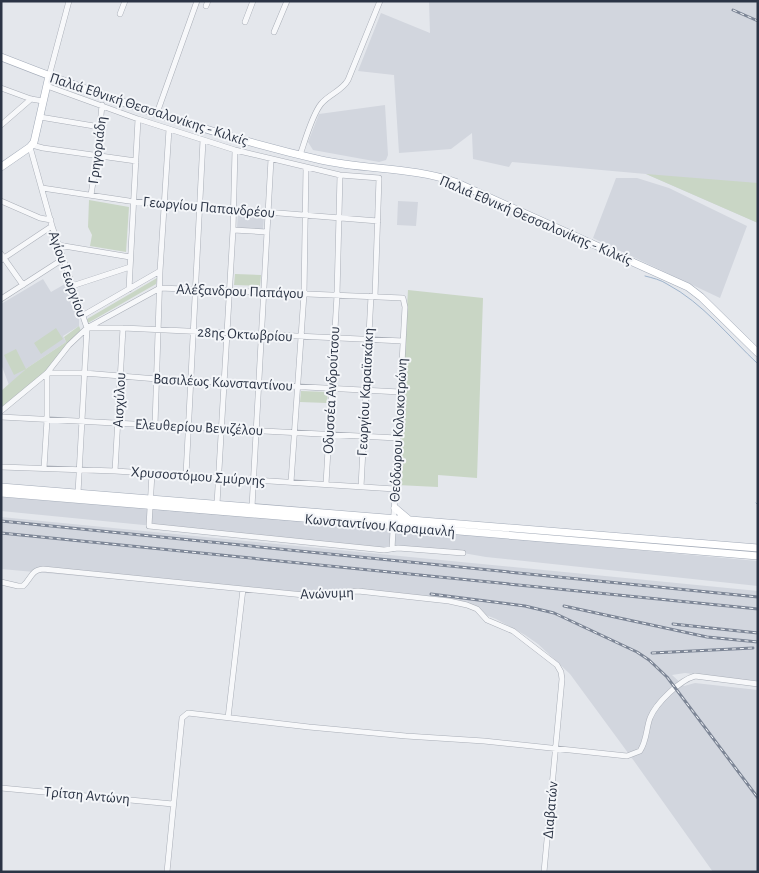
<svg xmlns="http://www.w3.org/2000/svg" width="759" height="873" font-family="'Alegreya Sans',sans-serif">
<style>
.built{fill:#d2d6de}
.green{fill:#c9d6c5}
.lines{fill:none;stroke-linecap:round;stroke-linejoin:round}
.stream{stroke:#9fb4cc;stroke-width:1}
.minor-casing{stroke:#a9aeb7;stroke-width:6}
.major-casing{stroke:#a3abb8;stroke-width:8}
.minor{stroke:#f7f8fa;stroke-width:5}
.major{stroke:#fff;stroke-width:7}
.rail-casing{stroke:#7d8696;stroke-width:3}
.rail{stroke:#f4f6f9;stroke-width:1;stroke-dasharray:4;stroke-linecap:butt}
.labels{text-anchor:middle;stroke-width:4;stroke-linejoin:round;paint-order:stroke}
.street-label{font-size:15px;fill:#2b3445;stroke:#f4f6f9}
</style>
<rect width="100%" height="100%" fill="#e4e7ec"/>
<!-- built -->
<path class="built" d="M429,1h329v222l-112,-49 -134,-12 -3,5 -36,-8 -1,-26 -21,16 -52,4 -5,-78 -36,-4 23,-58 49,20z
M385,105l3,50 -2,5 -7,2 -66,-12 -5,-8 11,-28z
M616,178h21l32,10 78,38 -27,72 -127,-60z
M398,201l20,1 -2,24 -19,-1z
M238,213l26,3 -1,14 -26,-2z
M43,279l8,13 14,-8 6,8 8,23v11l-16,10 3,6 -39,26 -18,17 -8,-21v-60z
M1,497l392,31 365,33v25l-272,-29 -23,-4 -74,-4 -388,-38z
M1,517l757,74v91l-73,-9 -13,2 12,11 11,-3 63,7v182h-45l-79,-111 -64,-87 -32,-30 -13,-9 -29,-16 -31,-12 -36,-8 -72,-9 -52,6 -304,-27z"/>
<!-- green -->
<path class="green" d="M646,174l112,9v40z
M89,200l40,7 -3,45 -36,-6 2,-11 -4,-8z
M235,274l26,1 -1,11 -26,-1z
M157,278l-1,6 -68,39 -1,-4z
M408,290l75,8 -6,180 -39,-3v12l-41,-2z
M79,326l2,5 -35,41 -45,37v-18l26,-23 39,-26 -2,-5z
M56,328l7,11 -22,15 -7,-11z
M16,349l10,20 -12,6 -10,-20z
M301,391l27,1 -1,11 -27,-1z"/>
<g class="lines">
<!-- stream -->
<path class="stream" d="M645,276c8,2 16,4 22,8 36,19 62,53 91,80
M756,503l2,2"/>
<defs>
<path id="minor" d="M206,6l2,-5
M120,14l5,-13
M245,22l8,-21
M274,32l13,-31
M49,76l20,-75
M47,86l91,33 97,31 105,25 39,3 -4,119
M1,88l30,11 12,2
M157,113l40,-112
M40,117l60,10
M1,125l30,-26
M32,145l11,3 93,13
M30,147l22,79 35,102 -9,165
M300,155c5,-14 12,-40 21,-51 8,-10 21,-13 27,-24l32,-79
M42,188l87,13 249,20
M91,195l6,-39 5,-51
M1,201l39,17 11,2
M233,230l34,2
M58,245l72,12
M1,254l22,31
M1,260l51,-34
M72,286l58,-19
M129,289l9,-170
M1,299l62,-40
M82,316l78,-45
M87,328h36l280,13
M1,411l46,-38 22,-28 18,-17 73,-40 243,10 2,9 -13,242
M1,417l396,21
M155,425l5,-154 9,-142
M1,467l114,4 280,18
M44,468l3,-48v-47h37l73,6 243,13
M115,471l8,-143
M152,473l-3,53 235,24 14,-2 65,5
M186,475l17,-335
M291,482l13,-188 2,-126
M326,484l11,-189 3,-120
M361,487l10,-191
M217,504l16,-274 2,-80
M252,507l19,-348
M1,582l17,4h5c8,-7 8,-16 20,-17l261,26 54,-4 91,10 18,4 10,4 10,11 26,11 44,34 4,7 1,7 -18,193
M228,718l15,-129
M1,788l172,16
M167,872l15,-154 6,-5 121,14 97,9 78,5 143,15 13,-5c7,-11 6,-22 10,-33 6,-15 30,-38 45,-42l63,8"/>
<path id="major" d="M1,57c104,41 211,78 320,103 44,10 93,7 134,22l233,105 13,10 57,56
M1,167l29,-20 4,-5 15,-66
M1,487l757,61
M1,493l757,63
M395,508l13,11"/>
</defs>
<!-- minor casing -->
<use href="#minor" class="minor-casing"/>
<!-- major casing -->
<use href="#major" class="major-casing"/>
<!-- minor -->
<use href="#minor" class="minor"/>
<!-- major -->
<use href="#major" class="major"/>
<defs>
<path id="rail" d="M733,10l25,11
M1,521l757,76
M1,533l757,76
M431,594l94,12 29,7 83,39 12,8 18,17 91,121
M564,606l143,31 51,5
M673,624l85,9
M652,653l101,-5"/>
</defs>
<!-- rail casing -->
<use href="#rail" class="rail-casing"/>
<!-- rail -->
<use href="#rail" class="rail"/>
</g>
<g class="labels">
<!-- street labels -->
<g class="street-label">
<text transform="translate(149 109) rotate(18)" y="5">Παλιά Εθνική Θεσσαλονίκης - Κιλκίς</text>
<text transform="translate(97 150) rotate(-83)" y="5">Γρηγοριάδη</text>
<text transform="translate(209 207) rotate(5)" y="5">Γεωργίου Παπανδρέου</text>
<text transform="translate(536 220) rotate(23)" y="5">Παλιά Εθνική Θεσσαλονίκης - Κιλκίς</text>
<text transform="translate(68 274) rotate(71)" y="5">Αγίου Γεωργίου</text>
<text transform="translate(240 291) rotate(2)" y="5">Αλέξανδρου Παπάγου</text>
<text transform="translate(245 334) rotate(3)" y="5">28ης Οκτωβρίου</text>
<text transform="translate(223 382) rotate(3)" y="5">Βασιλέως Κωνσταντίνου</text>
<text transform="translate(331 390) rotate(-87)" y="5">Οδυσσέα Ανδρούτσου</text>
<text transform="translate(365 392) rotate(-87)" y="5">Γεωργίου Καραϊσκάκη</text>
<text transform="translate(119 400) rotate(-87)" y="5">Αισχύλου</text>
<text transform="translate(199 427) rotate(3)" y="5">Ελευθερίου Βενιζέλου</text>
<text transform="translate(398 430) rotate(-87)" y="5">Θεόδωρου Κολοκοτρώνη</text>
<text transform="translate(198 476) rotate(4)" y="5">Χρυσοστόμου Σμύρνης</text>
<text transform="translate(380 525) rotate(5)" y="5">Κωνσταντίνου Καραμανλή</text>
<text transform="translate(327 593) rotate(-2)" y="5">Ανώνυμη</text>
<text transform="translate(87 795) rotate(5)" y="5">Τρίτση Αντώνη</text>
<text transform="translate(550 810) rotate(-85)" y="5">Διαβατών</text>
</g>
</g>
<!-- border -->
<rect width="759" height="873" fill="none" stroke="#2b3445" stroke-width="5"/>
</svg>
